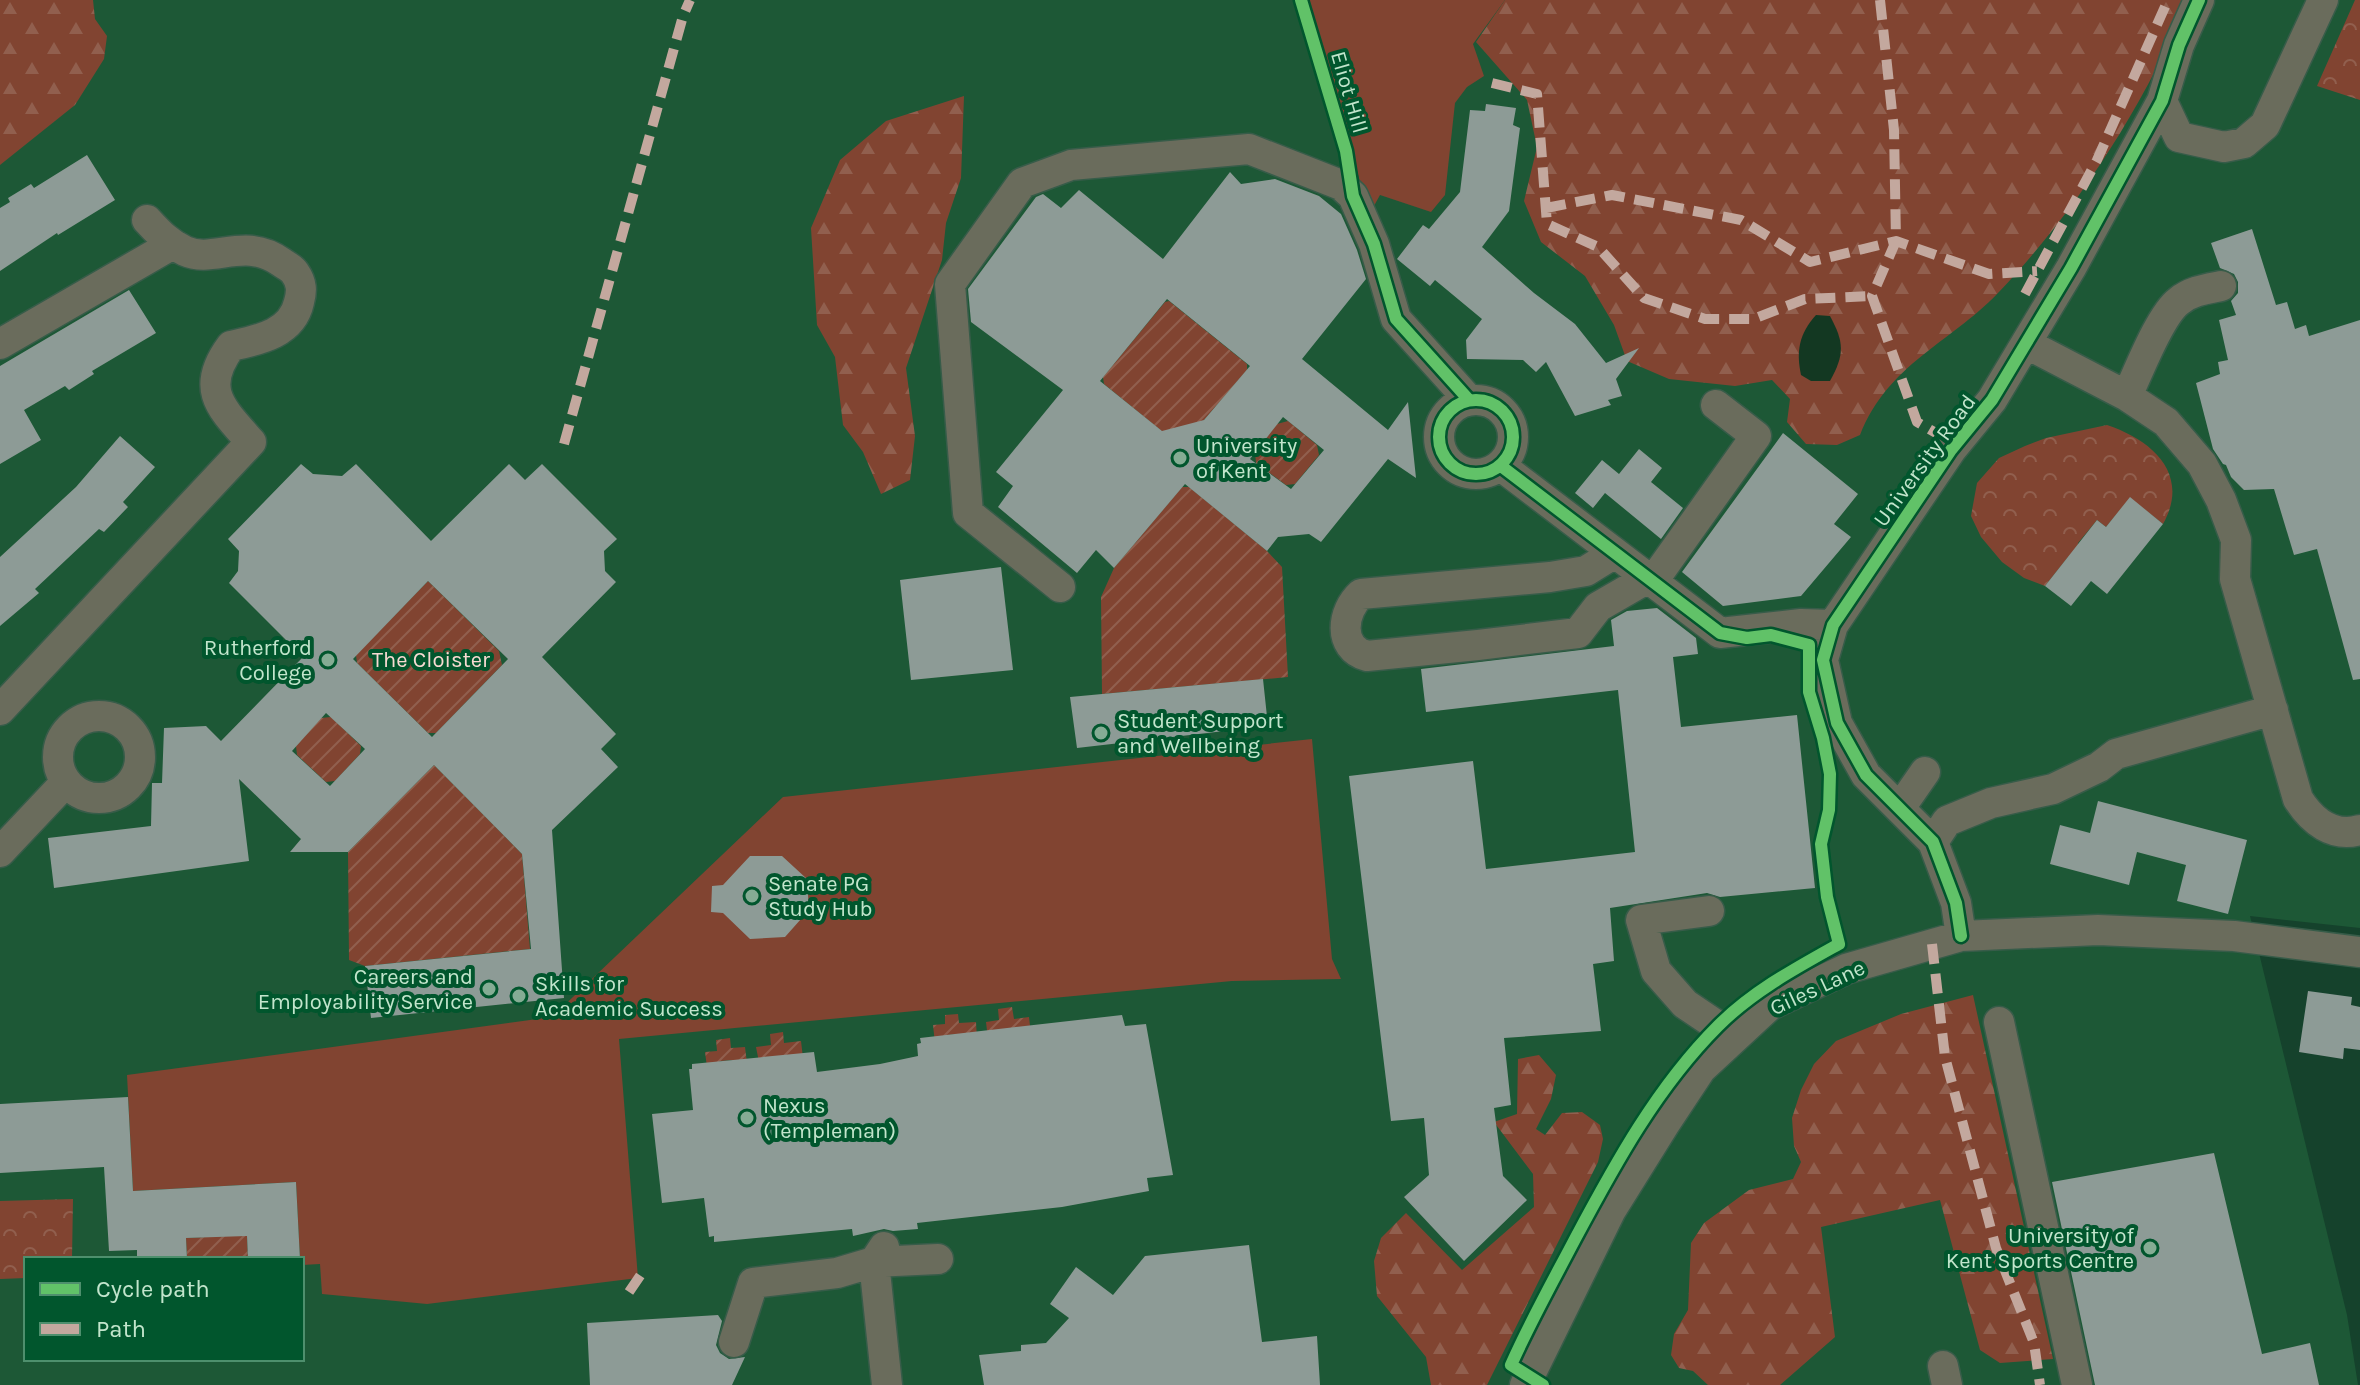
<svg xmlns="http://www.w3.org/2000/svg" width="2360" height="1385" font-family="Karla,sans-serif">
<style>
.built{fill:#1d5836;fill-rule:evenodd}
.grass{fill:#814431}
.forest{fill:url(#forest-firs)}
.park{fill:url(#park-crowns)}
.garden{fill:url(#garden-furrows)}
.water{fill:#133822}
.building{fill:#8d9b96;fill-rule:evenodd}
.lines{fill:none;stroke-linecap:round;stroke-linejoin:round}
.minor-casing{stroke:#375c49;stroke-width:33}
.minor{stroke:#6a6c5c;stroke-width:30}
.quiet{stroke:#c3a89e;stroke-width:10;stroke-dasharray:20 10;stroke-linecap:butt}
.cycleway-casing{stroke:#01562d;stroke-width:17}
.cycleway{stroke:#61c268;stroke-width:12}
.poi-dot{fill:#85ac94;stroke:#01562d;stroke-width:3}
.labels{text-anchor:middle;stroke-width:8;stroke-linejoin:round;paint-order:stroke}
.street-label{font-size:22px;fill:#c2e5cc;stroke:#01562d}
.poi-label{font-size:22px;fill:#c2e5cc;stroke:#01562d;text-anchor:start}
.park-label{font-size:22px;fill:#f8dad2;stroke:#01562d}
</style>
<defs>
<pattern id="forest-firs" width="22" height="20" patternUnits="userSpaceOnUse" patternTransform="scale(2)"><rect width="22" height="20" fill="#814431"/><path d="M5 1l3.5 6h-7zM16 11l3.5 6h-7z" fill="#915f4e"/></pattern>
<pattern id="park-crowns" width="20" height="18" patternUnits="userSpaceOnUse" patternTransform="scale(2)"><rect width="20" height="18" fill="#814431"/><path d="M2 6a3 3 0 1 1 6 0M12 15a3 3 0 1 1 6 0" fill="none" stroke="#915f4e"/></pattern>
<pattern id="garden-furrows" width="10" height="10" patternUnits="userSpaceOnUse" patternTransform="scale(2)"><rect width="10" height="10" fill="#814431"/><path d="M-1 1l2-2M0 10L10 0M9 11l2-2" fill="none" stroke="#915f4e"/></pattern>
</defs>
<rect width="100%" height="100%" fill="#15422c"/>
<!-- built -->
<path class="built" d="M0,0h2360v928l-110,-12 97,399 11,70h-2358zM26,1259h276v100h-276z"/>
<!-- grass -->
<path class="grass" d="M1306,0h199l-32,44 11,32 -17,11 -12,16 -10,92 -14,17 -51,-17 -11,20 -41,-151z
M1312,739l20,220 9,20 -109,2 -613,58 19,239 -211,26 -105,-10 -2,-30 -18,1 -2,-6 -4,-77 -163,9 -6,-116 425,-58 231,-220z"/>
<!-- forest -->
<path class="forest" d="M0,0h93l2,19 12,17 -3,23 -29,46 -75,60z
M1505,0h684c-47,108 -110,208 -191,293 -49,51 -109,70 -138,142l-23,10 -31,-1 -19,-22 3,-23 -18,-19 -37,6 -66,-7 -42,-18 -13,-36 -29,-49 -44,-34 -17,-41 13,-54 -10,-47 -51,-58z
M964,96l-3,82 -15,45 -4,37 -36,108 9,68 -5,44 -29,14 -18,-42 -20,-27 -8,-68 -18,-32 -6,-97 29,-68 46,-39z
M1973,995l80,364 -53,4 -20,-13 -40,-150 -119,27 14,110 -55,48h-72l-15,-14 -14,-3 -8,-13 3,-21 14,-24 3,-67 13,-20 45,-33 44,-11 8,-17 -7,-16 -2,-28 9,-28 13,-26 22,-23 65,-27z
M1539,1055l17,20 -5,24 -15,30 9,6 17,-22 20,-1 18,13 3,14 -5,23 -111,223h-56l-5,-28 -49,-61 -3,-35 7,-23 25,-25 56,57 72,-63 -1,-33 -39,-52 23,-8 1,-55z"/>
<!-- park -->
<path class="park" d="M2355,0h5v100l-43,-14z
M2107,425c45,15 84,49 56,99l-33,-26 -24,29 -9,-7 -19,23 -1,20 -9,-6 -23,29 -21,-8 -22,-16 -21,-25 -10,-21 6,-33 22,-25 26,-12 21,-8z
M73,1199l-1,60h-46v19l-26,1v-78z"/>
<!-- garden -->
<path class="garden" d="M1169,301l78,63v6l-61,71 -11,1 -71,-58 -1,-7 62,-75z
M1288,421l29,24 2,10 -24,29 -9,1 -30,-22 -1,-11 22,-28z
M1182,487h7l78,64 15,16 6,110 -186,17 -1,-97 13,-29z
M428,581l71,70 3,14 -66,68h-8l-71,-70 -1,-8z
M331,717l30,29 -1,8 -25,27 -9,1 -29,-27 -1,-9 25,-28z
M434,765l88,89 8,95 -165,17 -16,-6 -1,-108z
M1012,1007l2,12 15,-2 2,18 -43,4 -2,-17 13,-2 -1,-11z
M958,1014l1,9 17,-1 1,17 -19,-5 -10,1 1,6 -14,2 -2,-18 12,-1v-9z
M783,1032l1,11 17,-2 2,17 -44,4 -3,-15 15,-2 -1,-11z
M730,1038l1,10 14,-1 2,16 -14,2 -1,-5 -11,1 -14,6 -2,-15 12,-1 -1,-11z
M247,1235l1,24h-61l-1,-21z"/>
<!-- water -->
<path class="water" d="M1816,315l14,1c14,26 15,38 0,65h-19l-10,-6c-5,-24 -2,-41 15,-60z"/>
<!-- building -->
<path class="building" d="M1486,104l30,4 -3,17 7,3 -11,83 -27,36 52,46 41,31 31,39 33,-15 -23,31 6,17 -14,4 3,5 -36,11 -29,-54 -10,10 -13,-12 -56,-1 -1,-19 16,-21 -47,-39 -5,6 -33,-27 26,-34 6,4 31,-37 10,-82 15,1z
M87,155l28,45 -57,35 -1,-2 -57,38v-63l10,-6 -2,-4 23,-14 3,4z
M1230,172l11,12 34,-5 44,17 22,18 16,36 9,29 -64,80 86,71 20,-28 8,76 -28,-19 -67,83 -12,-8 -31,3 -11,14 -82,-67 -71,84 -18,-18 -19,23 -79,-66 15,-21 -17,-14 67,-82 -92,-68 -3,-33 68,-92 7,-3 18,14 18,-18 84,69zM1167,299l83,67 -46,54 -42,11 -62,-50zM1283,417l41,33 -33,39 -41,-30z
M2252,229l24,76 11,-3 8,27 11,-4 3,11 51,-16v359l-7,1 -36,-131 -23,6 -20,-66 -30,1 -13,-13 -5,-12 -3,-1 -10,-15 -17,-66 24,-9 -2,-12 10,-2 -9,-40 17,-5 -5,-14 7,-8v-11l-4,-8 -14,-6 -9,-25z
M129,290l27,43 -64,38 2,3 -25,16 -4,-4 -41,24 17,30 -41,24v-98z
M1783,433l75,61 -24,30 17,13 -50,59 -78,10 -41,-34z
M120,436l35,31 -32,35 5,5 -24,25 -5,-3 -64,60 4,4 -39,33v-69l76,-70z
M1639,449l23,19 -11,14 32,26 -22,31 -56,-46 -12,15 -18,-15 27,-33 17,14z
M301,464l12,10 29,2 14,-12 75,77 78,-77 16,16 17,-16 75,75 -13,12 1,20 11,11 -74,75 74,77 -15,15 17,18 -66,63 12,168 -193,20 -6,-52 166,-17 -9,-95 -88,-89 -86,87h-58l11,-13 -62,-60 10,82 -195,27 -6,-50 103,-12 1,-43h10l2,-55 42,-2 15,15 82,-84 -74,-74 9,-12 1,-20 -11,-12zM428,581l80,78 -76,78 -79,-78zM326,713l39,36 -35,37 -38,-35z
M2130,497l33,27 -56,70 -16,-13 -20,25 -26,-20 52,-66 9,7z
M1001,567l12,103 -102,10 -11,-100z
M1657,608l39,30 2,16 -25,3 8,70 116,-12 18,173 -95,9 -13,-4 -97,15 4,53 -21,3 8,67 -97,7 7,67 -17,3 9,68 24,24 -63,61 -60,-64 25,-22 -5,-57 -33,3 -42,-345 124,-15 13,108 149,-17 -17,-162 -192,22 -5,-43 193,-23 -3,-26 16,-9z
M1263,679l5,47 -191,22 -7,-51z
M2098,801l149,39 -19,74 -51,-13 9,-36 -49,-13 -8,33 -79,-21 10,-39 30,8z
M750,856h32l25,23 2,31 -24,27 -35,2 -27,-26 -12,-1 1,-26 11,-1z
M2308,991l44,6 -1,8 9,2v43l-16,-2 -1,11 -44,-7z
M1122,1015l3,11 21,-2 27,151 -26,3 2,13 -87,16 -145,16 1,6 -25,2 -9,-2 -31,7 -1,-7 -138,13v-6l-5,1 -5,-39 -42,5 -10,-89 41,-4 -4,-41h3v-5l122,-12 3,20 63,-8 38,-8 -1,-12 4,-1 -1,-5z
M128,1097l5,94 163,-9 4,77h-52l-1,-23 -61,2 1,21h-50v-9l-28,1 -5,-84 -104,6v-69z
M2214,1153l48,201 48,-11 9,42h-224l-43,-203z
M1249,1245l13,97 55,-6 3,49h-336l-5,-30 42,-4v-6l25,-2 23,-25 -19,-14 26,-37 37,28 32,-39z
M718,1315l4,6 -6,24 4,8 9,6 16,-2 -13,28h-142l-3,-62z"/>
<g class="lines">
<defs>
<path id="minor" d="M2162,101l17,36 45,10 20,-4 21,-18 58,-125
M0,344l173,-100
M2027,344l100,52 39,26 36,42 19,36 15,40 -1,39 63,220c14,22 35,39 62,31
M2127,396c11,-23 33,-81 52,-95 12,-10 27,-12 42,-15
M1439 437a37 37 0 1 1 74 0a37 37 0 1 1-74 0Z
M1501,466l219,167 81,-9 32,1
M1615,553l-29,18 -36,6 -189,17c-19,17 -24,54 6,62l111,-11 100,-12 20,-26 50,-29
M1653,581l103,-145 -40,-31
M1060,587l-92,-74 -18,-229 72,-101 49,-18 178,-16 92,36 12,11 21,48 22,75 73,81
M0,710l251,-268c-30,-34 -52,-53 -20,-96 27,-6 61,-12 68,-44 3,-11 3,-19 -4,-29 -3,-5 -10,-8 -14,-11 -37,-26 -67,2 -96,-11 -17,-8 -26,-18 -38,-31
M58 757a41 41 0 1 1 82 0a41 41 0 1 1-82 0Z
M1900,808l25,-36
M1933,842l14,-21 44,-18 62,-14 46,-22 17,-13 157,-44
M0,852l66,-70
M1709,911l-68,9 15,51 29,33 49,33
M1961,936l-5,-33 -23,-61 -67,-67 -29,-52 -14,-63 10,-35 118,-175 41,-50 79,-132 91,-167 17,-56 20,-45
M1999,1022l78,363
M884,1247l-10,15 13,123
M734,1342l19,-59 84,-10 37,-11 64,-3
M1943,1366l4,19
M1525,1385l86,-175 53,-85 37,-56 69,-64 76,-36 115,-33 137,-6 136,6 126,16"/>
</defs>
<!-- minor casing -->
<use href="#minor" class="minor-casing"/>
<!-- minor -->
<use href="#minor" class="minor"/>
<!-- quiet -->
<path class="quiet" d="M1880,0l14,130 2,111 -24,55 45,126 19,11
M1492,83l45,11 10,130 51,23 46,51 61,21h48l52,-20 67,-3
M1546,208l66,-13 129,25 69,42 86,-21 93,33 48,-3
M2025,294l72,-134 71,-160
M564,444l119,-428 7,-16
M1932,944l13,113 51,191 38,95 6,42
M629,1292l15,-22"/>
<defs>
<path id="cycleway" d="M1301,0l45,151 7,45 21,48 22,75 73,81
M1439 437a37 37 0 1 1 74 0a37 37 0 1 1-74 0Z
M1501,466l219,167 27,5 24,-3 38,10v47l14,46 7,36 -1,36 -8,34 6,53 12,47c-43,24 -86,47 -121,82 -61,61 -103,138 -143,213 -22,42 -45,83 -64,126l32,20
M1961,936l-5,-33 -23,-61 -67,-67 -29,-52 -14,-63 10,-35 118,-175 41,-50 79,-132 91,-167 17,-56 20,-45"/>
</defs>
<!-- cycleway casing -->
<use href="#cycleway" class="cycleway-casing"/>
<!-- cycleway -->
<use href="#cycleway" class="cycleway"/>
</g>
<!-- markers -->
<g class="poi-dot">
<circle cx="1180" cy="458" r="8"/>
<circle cx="328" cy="660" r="8"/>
<circle cx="1101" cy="733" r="8"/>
<circle cx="752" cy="896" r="8"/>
<circle cx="489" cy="989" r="8"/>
<circle cx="519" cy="996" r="8"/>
<circle cx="747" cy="1118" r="8"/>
<circle cx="2150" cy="1248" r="8"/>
</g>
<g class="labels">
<!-- street labels -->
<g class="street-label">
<text transform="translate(1350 92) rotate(74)" y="8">Eliot Hill</text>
<text transform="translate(1924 460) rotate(-54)" y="8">University Road</text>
<text transform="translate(1817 987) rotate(-25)" y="8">Giles Lane</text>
</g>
<!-- poi labels -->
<g class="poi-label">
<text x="1196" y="453">University<tspan x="1196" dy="25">of Kent</tspan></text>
<text x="312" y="655" text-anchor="end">Rutherford<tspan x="312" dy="25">College</tspan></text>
<text x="1117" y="728">Student Support<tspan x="1117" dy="25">and Wellbeing</tspan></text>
<text x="768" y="891">Senate PG<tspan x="768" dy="25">Study Hub</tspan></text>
<text x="473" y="984" text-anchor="end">Careers and<tspan x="473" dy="25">Employability Service</tspan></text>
<text x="535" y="991">Skills for<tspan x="535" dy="25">Academic Success</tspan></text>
<text x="763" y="1113">Nexus<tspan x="763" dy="25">(Templeman)</tspan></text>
<text x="2134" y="1243" text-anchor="end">University of<tspan x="2134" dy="25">Kent Sports Centre</tspan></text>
</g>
<!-- park labels -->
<g class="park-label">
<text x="431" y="667">The Cloister</text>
</g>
</g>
<!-- legend -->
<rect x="24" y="1257" width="280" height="104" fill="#01562d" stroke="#4e8f6d" stroke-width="2"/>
<rect x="40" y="1283" width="40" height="12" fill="#61c268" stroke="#4e8f6d" stroke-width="2"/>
<text x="96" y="1297" font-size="24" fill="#c2e5cc">Cycle path</text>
<rect x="40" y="1323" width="40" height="12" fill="#c3a89e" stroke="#4e8f6d" stroke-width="2"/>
<text x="96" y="1337" font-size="24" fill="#c2e5cc">Path</text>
</svg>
